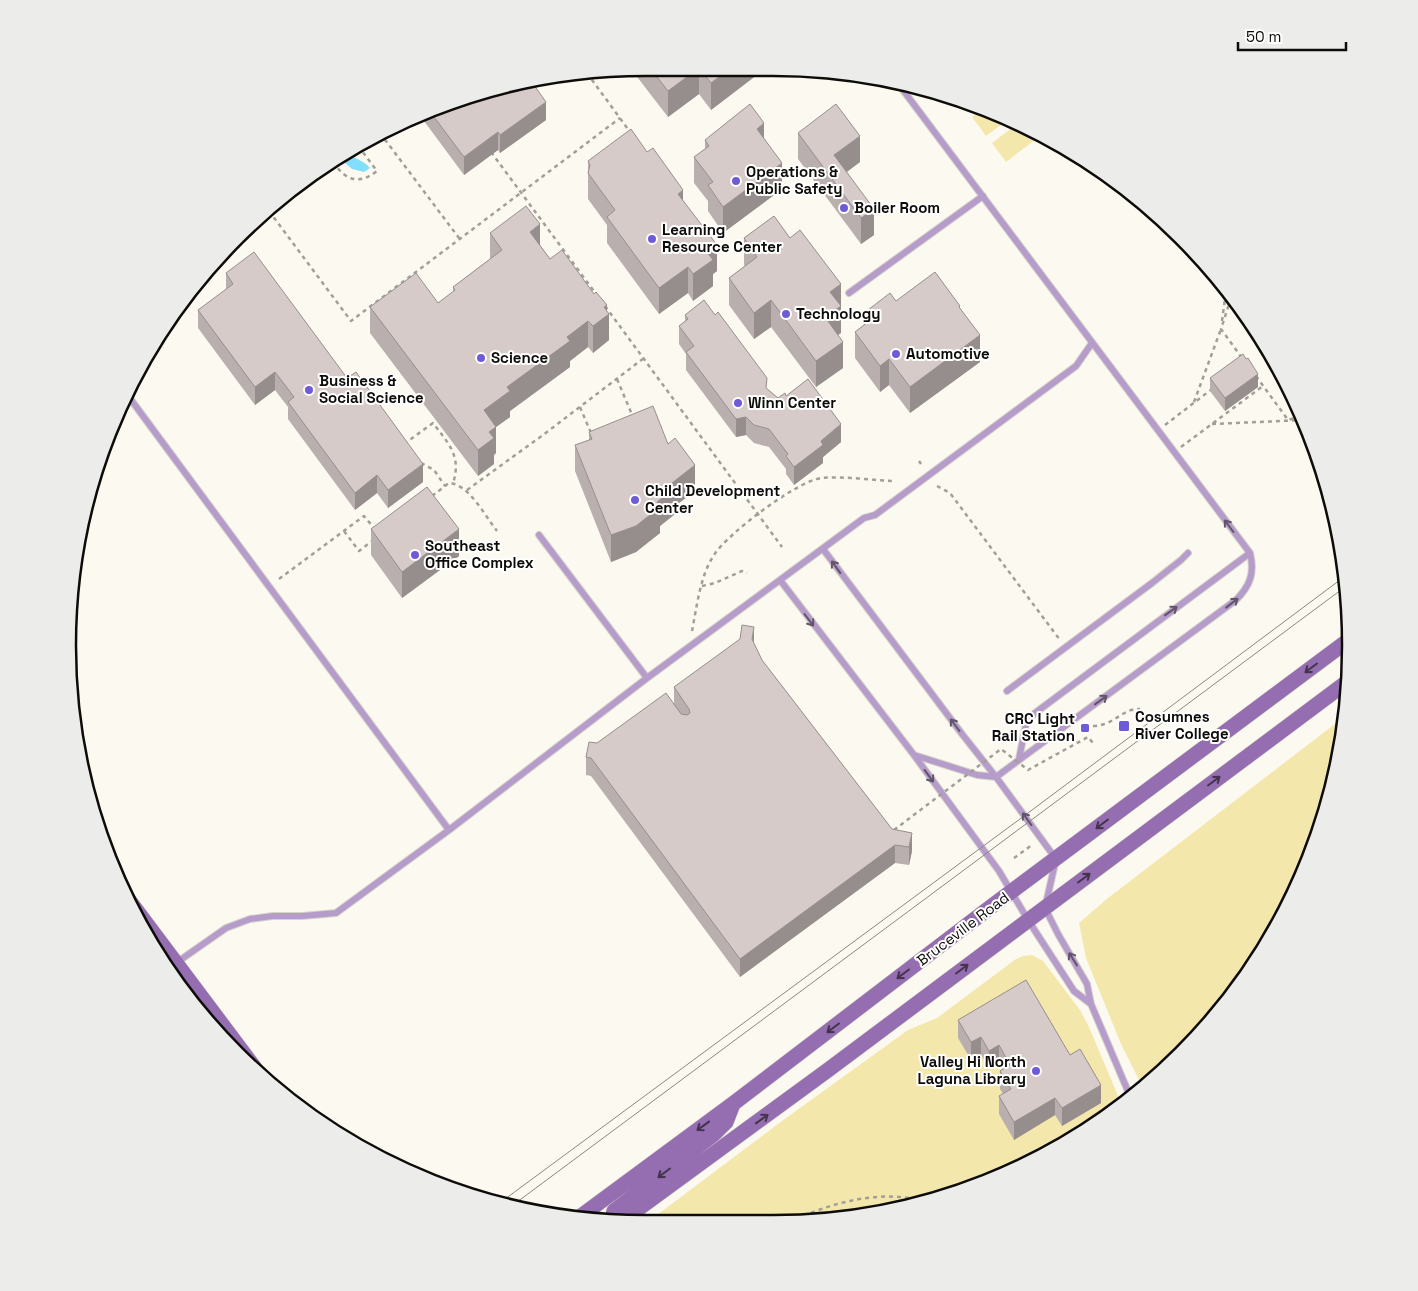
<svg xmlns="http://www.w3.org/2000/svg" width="1418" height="1291" font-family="'Space Grotesk',sans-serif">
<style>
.green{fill:#f4e7ab}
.water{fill:#82dffb}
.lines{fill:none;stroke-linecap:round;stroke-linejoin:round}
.lane-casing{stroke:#d6d4cb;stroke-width:8}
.secondary-casing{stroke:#d6d4cb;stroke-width:16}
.path{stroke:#a19f98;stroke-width:2.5;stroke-dasharray:4 4;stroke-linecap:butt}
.lane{stroke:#b69cca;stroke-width:6}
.secondary{stroke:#946eb0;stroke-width:15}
.tram{stroke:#898881;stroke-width:1}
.path-bridge{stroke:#a19f98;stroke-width:2.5;stroke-dasharray:4 4;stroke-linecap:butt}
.wall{fill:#b9afae}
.shaded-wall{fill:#968e8d}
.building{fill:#d7cbca;stroke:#968e8d}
.oneway{stroke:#62546a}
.oneway2{stroke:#43334c}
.poi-dot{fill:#6e5cd6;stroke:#fff;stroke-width:2}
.labels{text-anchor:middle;stroke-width:4;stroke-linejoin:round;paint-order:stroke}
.poi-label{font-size:15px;font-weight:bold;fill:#0d0c09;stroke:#fff;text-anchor:start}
.street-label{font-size:15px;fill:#0d0c09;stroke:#fff}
.rim{fill:none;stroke:#0d0c09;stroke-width:2.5}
</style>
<rect width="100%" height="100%" fill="#fcfaf0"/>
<!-- green -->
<path class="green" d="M983,108l11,4 15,7 -23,17 -14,-19z
M1017,124l23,12 -34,26 -14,-19z
M1344,717l-5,41 -32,108 -54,100 -72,88 -39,32 -21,-42 -35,-86 -7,-35 29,-25z
M1032,955l11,6 37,49 9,17 32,76 -27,23 -100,53 -108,33 -113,11 -124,-2 133,-100 126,-91 29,-12 79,-59 7,-3z"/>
<!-- water -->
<path class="water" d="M349,153c7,7 14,7 21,15l-6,4 -12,-3 -12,-11z"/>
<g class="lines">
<defs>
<path id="lane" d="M897,82l353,471c5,20 0,33 -14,47l-240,177 -19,-2 -63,-20
M849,293l134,-97
M126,393l323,437 198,-152 217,-160 11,-3 201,-149 16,-23
M539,535l108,143
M823,549l139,185 34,43 60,82 -11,49 13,26 29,50 4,20 39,92
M780,580l134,175 85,116 29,49 46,71 17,13
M1007,691l145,-108 29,-23 7,-7
M1019,759l7,-35 9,-11 215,-160
M176,963l50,-35 24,-9 23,-3h29l34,-3 113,-83"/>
<path id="secondary" d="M125,895l138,184
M577,1219l157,-116 258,-197 358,-267
M612,1220l2,-9 100,-77 12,-12 7,-18
M623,1220l205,-150 519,-388"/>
</defs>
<!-- lane casing -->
<use href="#lane" class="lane-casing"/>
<!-- secondary casing -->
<use href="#secondary" class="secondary-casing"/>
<!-- path -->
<path class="path" d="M587,73l43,59
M529,83l7,-5
M380,133l79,105
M491,152l105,142
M333,162c13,19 26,23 44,9l-18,-24
M269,211l82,110 269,-203
M260,220l74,-56
M1231,298l-10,31 21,29
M605,306l177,241
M1222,321l4,-30
M1256,376l32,44 14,-4
M617,379l16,38
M1194,402l27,-73
M580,407l11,26
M1212,424l92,-4
M1165,425l47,-36
M404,444l29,-21c15,20 29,33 20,60
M1181,447l82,-61
M919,461l2,3
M421,463l13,7 11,16
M937,486l13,7 110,147
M467,490l76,-55 101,-77
M432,496l17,-13c20,1 36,33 48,48
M344,531l15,20 13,-10
M279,579l85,-63 10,12
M702,586l13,-3 27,-12 5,2
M692,631c5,-25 8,-55 22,-76 13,-21 83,-74 107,-77 23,-2 49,2 72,3
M1093,726c21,0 29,-18 47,-17
M1014,858l18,-13
M1024,1163l2,-6 5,2
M789,1222c42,-19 89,-33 134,-21"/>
<!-- lane -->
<use href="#lane" class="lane"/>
<!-- secondary -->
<use href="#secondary" class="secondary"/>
<!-- tram -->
<path class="tram" d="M501,1202l523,-386 320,-239
M513,1205l832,-618"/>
<!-- path-bridge -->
<path class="path-bridge" d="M894,830l107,-81 27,21 60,-33 5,6"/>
</g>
<!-- wall -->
<path class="wall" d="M646,68h120l-55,42 -12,-16 -31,23 -37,-48z
M527,80l19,40 -46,33 -2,-3 -34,25 -43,-58z
M798,133l62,29 -13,10 27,63 -13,9 -63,-85z
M764,139l18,50 -59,44 -15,-22v-10l-14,-18v-26l11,-8v-9z
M588,161l95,40 34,70 -4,3v12l-20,15 -5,-8 -29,21 -52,-71v-18l-19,-26z
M490,233l50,12 10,14 57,52 2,29 -16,13 -5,-6 -18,14v6l-60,44v6l-14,10v26l-2,2v9l-16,12 -108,-143v-26l68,-4 15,-11v-5l37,-28z
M744,238h46l51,46v49l-3,1 5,34 -27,19 -45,-60 -17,12 -25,-34v-27l16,-12 -1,-1z
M226,273l197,209 -35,26 -11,-15 -22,17 -67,-91v-12l-13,-17 -20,15 -57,-77v-18l28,-20z
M896,301l64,8 20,53 -70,51 -21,-28 -9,7 -25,-34v-26l13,-10v-12z
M685,315l82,74 11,9 8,-2 55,46 -18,15v6l-29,22 -8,-11v-5l-17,-22 -15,-4 -8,-8 -10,2 -50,-67v-16l-7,-10v-18l6,-4z
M1210,378l48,9 -33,24 -15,-20z
M589,432l79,12 27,47 -20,15v8l-15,12v7l-24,19 -25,10 -36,-91v-26l14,-5z
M371,529l88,27 -57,42 -31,-43z
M754,644l8,16 130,169 20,4v18l-3,14 -14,-2 -155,114 -149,-201 -5,-1v-18l11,-14 77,-39v-17z
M958,1020l112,35 31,48 -39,23 -7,-11 -41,25 -15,-26v-18l4,-2 -3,-5v-18l3,-1 -4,-7 -10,6 -8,-14 -10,5 -13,-22z"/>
<!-- shaded-wall -->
<path class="shaded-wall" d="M699,68v26l-31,23v-26z
M731,68h35l-55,42v-27z
M546,102v18l-46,33v-18z
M764,123v26l-7,-20z
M498,132v18l-34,25v-18z
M860,136v26l-26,19v-26z
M782,163v26l-59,44v-26z
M683,190v26l-5,-22z
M874,209v26l-13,9v-26z
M540,224v26l-10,-18z
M717,245v26l-4,3v12l-20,15v-27l14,-22z
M688,267v26l-29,21v-26z
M841,284v49l-16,11v-27l5,-25z
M771,300v27l-17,12v-26z
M607,305v11l2,-2v26l-16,13v-27l11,-19z
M588,321v26l-18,14v6l-60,44v6l-14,10v26l-2,2v9l-16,12v-26l6,-40 23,-23 60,-50z
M980,335v27l-70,51v-26z
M843,342v26l-27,19v-26z
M889,359v26l-9,7v-26z
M275,372v18l-20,15v-18z
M1258,374v13l-33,24v-13z
M746,417v18l-10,2v-18z
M841,424v18l-18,15v6l-29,22v-18l27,-26z
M423,464v18l-35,26v-18z
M695,465v26l-20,15v8l-15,12v7l-24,19 -25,10v-27l46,-33 15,-19z
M377,475v18l-22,17v-17z
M459,529v27l-57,42v-26z
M754,627v18l-2,-6z
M912,833v18l-3,14v-18z
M895,845v18l-155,114v-18z
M981,1037v18l-10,5v-18z
M999,1045v18l-10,6v-18z
M1101,1085v18l-39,23v-18z
M1055,1098v17l-41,25v-18z"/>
<!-- building -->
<path class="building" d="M650,68h49l-31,23z
M699,68h32l-20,15z
M527,80l2,3 2,-2 15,21 -46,33 -2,-3 -34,25 -33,-44z
M750,104l14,19 -7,6 25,34 -59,44 -15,-22 5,-3 -19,-25 15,-11 -4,-6z
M836,104l24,32 -26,19 40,54 -13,9 -63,-85z
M631,129l16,23 6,-4 30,42 -5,4 39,51 -10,7 6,8 -20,14 -5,-7 -29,21 -52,-71 8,-7 -27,-37 2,-8 -2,-4z
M526,206l14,18 -10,8 20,27 12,-9 32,44 2,-2 11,13 -3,2 5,7 -16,12 -5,-5 -21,16 3,4 -63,46 3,4 -26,19 12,17 -7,5 5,6 -16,12 -108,-143 46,-34 22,30 17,-13 -2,-3 49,-37 -12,-17z
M774,216l16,22 10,-8 41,54 -11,8 11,14 -16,11 18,25 -27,19 -45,-61 -17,13 -25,-35 28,-21 -13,-19z
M254,252l93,126 9,-6 67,92 -35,26 -11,-15 -22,18 -67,-91 6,-5 -19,-25 -20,15 -57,-77 35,-26 -7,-11z
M935,272l25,34 -1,1 21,28 -70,52 -21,-28 -9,7 -25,-34 18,-14 -5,-8 22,-17 6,8z
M704,300l11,15 3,-3 49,66 -1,10 12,10 7,-5 1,3 22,-17 33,45 -20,17 2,4 -29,22 -8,-11 2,-2 -19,-25 -15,-4 -8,-8 -10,2 -50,-67 8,-6 -15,-20 9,-7 -3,-4z
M1243,354l3,5 2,-1 10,16 -33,24 -15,-20z
M653,406l15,38 7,-6 20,27 -23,18 3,5 -18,14 3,5 -24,19 -25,9 -36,-90 17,-6 -3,-7z
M427,487l32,42 -57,43 -31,-43z
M742,625l12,2 -2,12 10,21 130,169 20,4 -3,14 -14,-2 -155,114 -149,-201 -5,-1 3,-15 8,1 69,-50 15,21 6,1 3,-2 -1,-4 -15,-22 66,-48z
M1026,980l44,75 10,-6 21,36 -39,23 -7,-10 -41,24 -15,-26 12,-7 -11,-18 10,-6 -11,-20 -10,6 -8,-14 -10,5 -13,-22z"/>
<!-- one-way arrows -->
<defs><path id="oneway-shaft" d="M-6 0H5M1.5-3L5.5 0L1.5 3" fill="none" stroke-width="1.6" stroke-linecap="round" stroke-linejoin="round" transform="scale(1.25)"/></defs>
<g class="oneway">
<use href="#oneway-shaft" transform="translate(1229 526) rotate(-127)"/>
<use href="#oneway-shaft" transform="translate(836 567) rotate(-126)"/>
<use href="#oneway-shaft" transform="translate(1232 603) rotate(-38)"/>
<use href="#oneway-shaft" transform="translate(1171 611) rotate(-36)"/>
<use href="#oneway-shaft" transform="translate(809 620) rotate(53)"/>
<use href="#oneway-shaft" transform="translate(1101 700) rotate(-36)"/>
<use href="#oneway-shaft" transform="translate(955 725) rotate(-127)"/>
<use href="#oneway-shaft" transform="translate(929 776) rotate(54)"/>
<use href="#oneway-shaft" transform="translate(1027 819) rotate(-126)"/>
<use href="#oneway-shaft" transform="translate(1073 959) rotate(-122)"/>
</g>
<g class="oneway2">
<use href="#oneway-shaft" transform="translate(1311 668) rotate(143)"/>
<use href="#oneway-shaft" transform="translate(1214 781) rotate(-37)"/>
<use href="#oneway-shaft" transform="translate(1102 824) rotate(143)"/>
<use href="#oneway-shaft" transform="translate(1084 878) rotate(-37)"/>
<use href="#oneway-shaft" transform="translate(962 969) rotate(-37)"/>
<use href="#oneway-shaft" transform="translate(903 974) rotate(143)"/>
<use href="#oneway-shaft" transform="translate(833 1028) rotate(143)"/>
<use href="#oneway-shaft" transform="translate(762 1119) rotate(-36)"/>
<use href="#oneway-shaft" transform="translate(703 1126) rotate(144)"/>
<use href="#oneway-shaft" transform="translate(664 1173) rotate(143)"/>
</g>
<!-- markers -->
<g class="poi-dot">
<circle cx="736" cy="181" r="5"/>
<circle cx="844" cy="208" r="5"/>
<circle cx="652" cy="239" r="5"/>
<circle cx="786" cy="314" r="5"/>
<circle cx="896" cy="354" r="5"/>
<circle cx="481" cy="358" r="5"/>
<circle cx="309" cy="390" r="5"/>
<circle cx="738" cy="403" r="5"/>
<circle cx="635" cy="500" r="5"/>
<circle cx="415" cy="555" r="5"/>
<rect x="1118" y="720" width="12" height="12" rx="2.5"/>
<rect x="1080" y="723" width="10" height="10" rx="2.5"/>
<circle cx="1036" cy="1071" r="5"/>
</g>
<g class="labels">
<!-- poi labels -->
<g class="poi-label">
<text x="746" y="177">Operations &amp;<tspan x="746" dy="17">Public Safety</tspan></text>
<text x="854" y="213">Boiler Room</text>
<text x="662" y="235">Learning<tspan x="662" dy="17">Resource Center</tspan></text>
<text x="796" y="319">Technology</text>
<text x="906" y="359">Automotive</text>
<text x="491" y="363">Science</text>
<text x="319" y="386">Business &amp;<tspan x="319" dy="17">Social Science</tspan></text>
<text x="748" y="408">Winn Center</text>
<text x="645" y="496">Child Development<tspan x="645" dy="17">Center</tspan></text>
<text x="425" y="551">Southeast<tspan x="425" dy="17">Office Complex</tspan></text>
<text x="1135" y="722">Cosumnes<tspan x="1135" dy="17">River College</tspan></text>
<text x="1075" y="724" text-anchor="end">CRC Light<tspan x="1075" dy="17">Rail Station</tspan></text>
<text x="1026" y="1067" text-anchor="end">Valley Hi North<tspan x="1026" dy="17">Laguna Library</tspan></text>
</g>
<!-- street labels -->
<g class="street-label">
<text transform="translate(963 929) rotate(-37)" y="5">Bruceville Road</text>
</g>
</g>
<!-- crop -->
<path d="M0 0H1418V1291H0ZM645 76H773A569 569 0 0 1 1342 645V646A569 569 0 0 1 773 1215H645A569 569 0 0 1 76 646V645A569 569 0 0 1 645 76Z" fill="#ececeb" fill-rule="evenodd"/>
<path class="rim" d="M645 76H773A569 569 0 0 1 1342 645V646A569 569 0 0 1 773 1215H645A569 569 0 0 1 76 646V645A569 569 0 0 1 645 76Z"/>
<!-- scale -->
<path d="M1238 42v8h108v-8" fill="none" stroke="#0d0c09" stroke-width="2.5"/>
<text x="1246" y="42" font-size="15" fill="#0d0c09" stroke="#ffffff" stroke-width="4" paint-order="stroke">50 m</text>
</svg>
